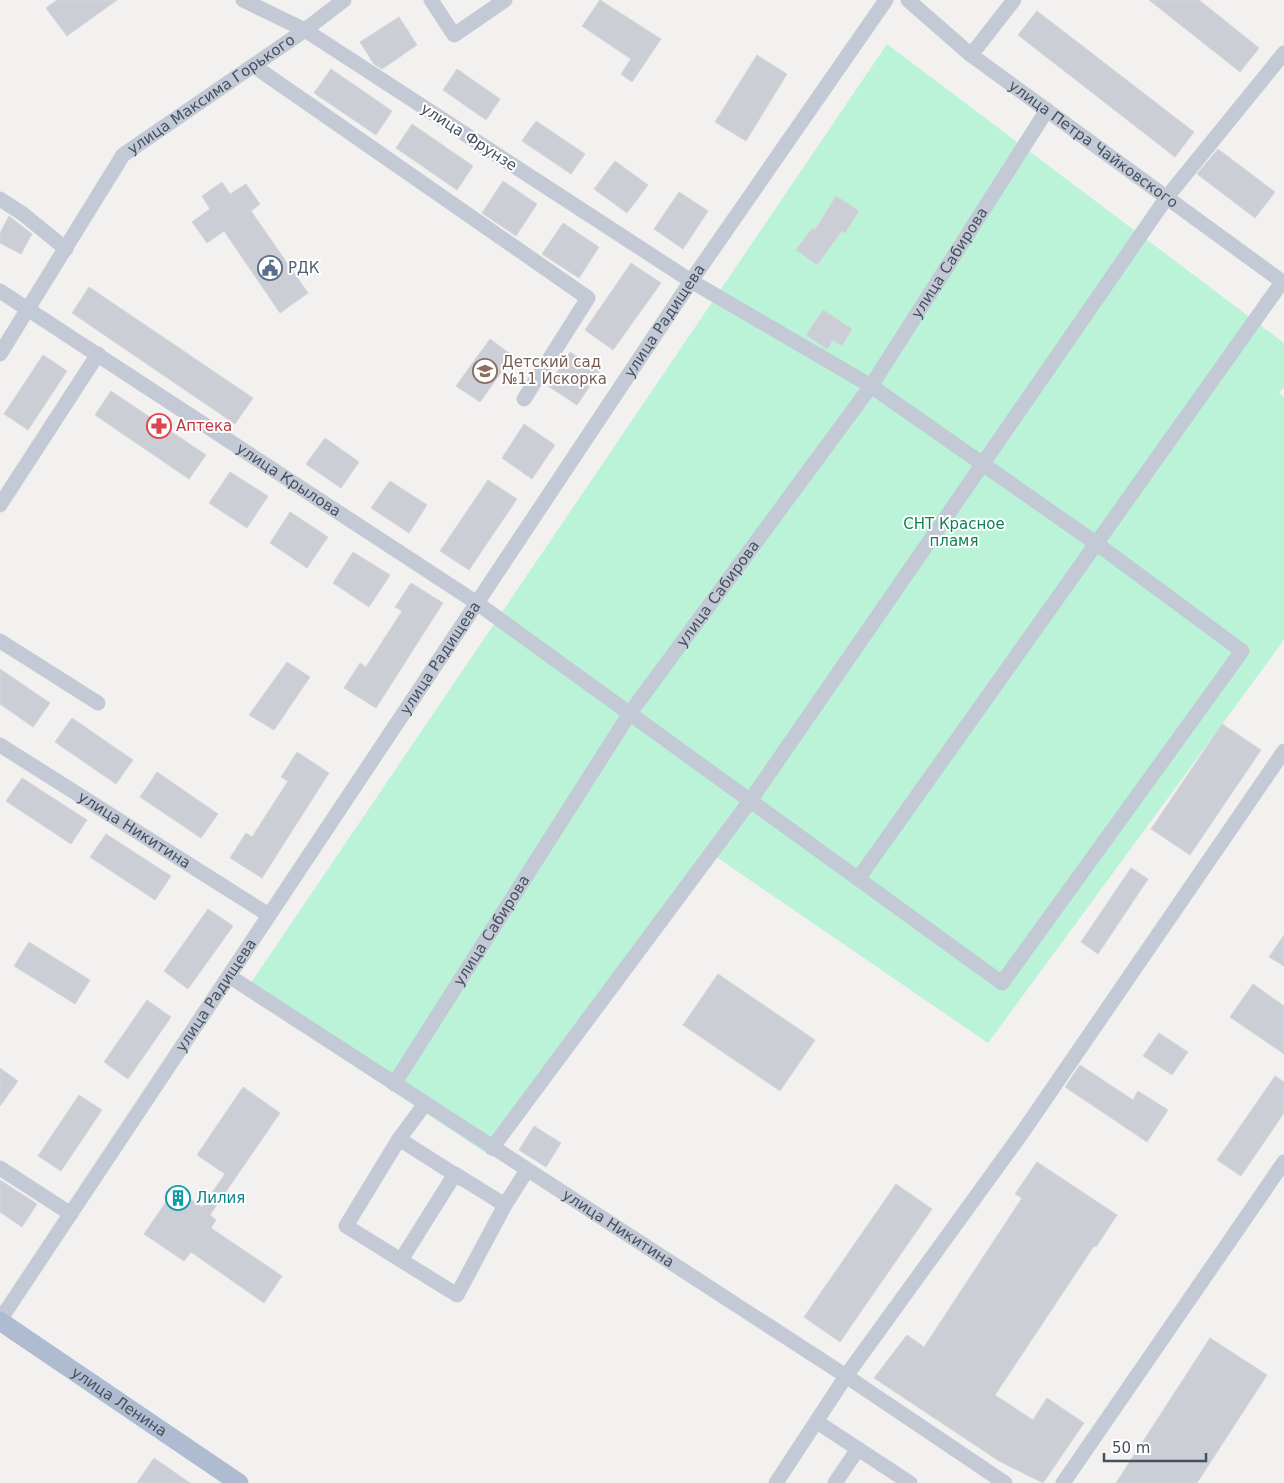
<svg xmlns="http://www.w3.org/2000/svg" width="1284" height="1483" font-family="'DejaVu Sans',sans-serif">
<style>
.green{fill:#bbf3d9}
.building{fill:#ccced6;stroke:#d4d5dc}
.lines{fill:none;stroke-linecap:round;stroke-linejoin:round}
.minor{stroke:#c3cad6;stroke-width:15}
.major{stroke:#aebbd1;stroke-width:19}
.labels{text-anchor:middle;stroke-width:4;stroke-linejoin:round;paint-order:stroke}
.street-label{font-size:15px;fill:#46505f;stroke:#fff}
.service-label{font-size:15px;fill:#4e5e75;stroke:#fff;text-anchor:start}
.education-label{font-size:15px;fill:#785e54;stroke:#fff;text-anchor:start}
.health-label{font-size:15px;fill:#be3a42;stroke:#fff;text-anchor:start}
.park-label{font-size:15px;fill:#0f8258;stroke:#fff}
.culture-label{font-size:15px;fill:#0d838f;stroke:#fff;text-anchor:start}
</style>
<rect width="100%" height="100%" fill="#f3f0f0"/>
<!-- green -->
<path class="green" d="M887,44l397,299v44l-5,6 5,4v243l-296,403 -279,-191 -217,305 -248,-164z"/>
<!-- building -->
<path class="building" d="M57,0h60l-50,36 -21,-28z
M600,0l61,39 -29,43 -11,-8 10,-15 -49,-33z
M1149,0h50l60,48 -19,24z
M1037,11l157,121 -19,25 -157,-122z
M399,17l18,28 -35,24 -8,-5 -14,-22z
M757,55l30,19 -41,67 -31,-19z
M331,69l61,42 -16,24 -62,-42z
M457,69l43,30 -14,21 -43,-30z
M536,121l49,33 -14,20 -49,-33z
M412,124l61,42 -16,24 -61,-42z
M1218,149l57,43 -20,26 -58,-44z
M615,161l33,24 -21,28 -33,-24z
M503,181l34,23 -21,32 -34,-23z
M222,182l8,12 16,-10 14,20 -9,7 57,82 -28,20 -56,-82 -17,12 -15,-21 18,-13 -8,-13z
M679,192l29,19 -25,38 -29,-20z
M836,196l23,15 -14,22 -3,-2 -25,34 -21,-15 16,-22 3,2z
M9,216l23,18 -11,20 -21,-11v-10z
M563,223l36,24 -20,31 -37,-24z
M631,263l30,20 -48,67 -28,-20z
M89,287l164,111 -18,26 -163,-111z
M823,310l29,19 -10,17 -9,-6 -6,9 -21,-14z
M490,339l23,17 -33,46 -24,-16z
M570,352l30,19 -23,34 -29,-19z
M43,355l24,16 -39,59 -24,-16z
M111,391l95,64 -17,24 -94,-64z
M524,424l31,21 -23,34 -30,-21z
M325,438l34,24 -18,26 -35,-24z
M230,472l38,24 -21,32 -38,-25z
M488,480l29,19 -48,71 -29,-19z
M390,481l37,24 -18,28 -38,-25z
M290,512l38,25 -21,31 -37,-25z
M353,552l37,23 -21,32 -36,-24z
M411,583l32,20 -67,105 -32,-20 16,-25 6,4 36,-56 -7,-4z
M287,662l23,15 -36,53 -25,-15z
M0,669l50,34 -17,24 -33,-23z
M72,718l61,42 -17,24 -61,-42z
M1222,724l39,26 -71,105 -39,-26z
M297,752l32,21 -67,105 -32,-20 16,-25 6,4 36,-56 -7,-4z
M157,772l61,42 -17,24 -61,-41z
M22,778l65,42 -16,24 -65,-43z
M106,834l65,42 -16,24 -65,-43z
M1131,868l17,11 -50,75 -17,-12z
M208,909l25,17 -45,63 -24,-18z
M1284,935v31l-15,-9z
M29,942l61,38 -15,24 -61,-38z
M718,974l97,66 -35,51 -97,-66z
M1253,984l31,22v48l-54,-37z
M147,1000l24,17 -43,62 -24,-17z
M1159,1033l29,19 -16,23 -29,-19z
M1080,1065l53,35 5,-9 30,19 -21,32 -82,-55z
M0,1068l18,13 -18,25z
M1275,1076l9,6v31l-43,63 -24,-16z
M243,1087l37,26 -70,102 6,5 -5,8 71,48 -18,27 -73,-51 -7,9 -40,-27 31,-45 27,18 23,-33 -28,-19z
M79,1095l23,15 -41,61 -23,-15z
M534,1126l27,17 -15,24 -27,-17z
M1037,1162l80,53 -21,32 -2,-1 -99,149 38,25 14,-22 37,25 -41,60 -44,-22 -125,-83 33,-43 17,12 98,-149 -7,-4z
M0,1180l37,24 -15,23 -22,-15z
M896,1184l36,25 -92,133 -36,-25z
M1210,1338l57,37 -70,108h-81z
M154,1458l36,25h-53z"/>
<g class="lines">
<!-- minor -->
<g class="minor">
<path d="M431,0l23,35 51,-35"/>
<path id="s1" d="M908,0l63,55 313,228"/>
<path d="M971,55l43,-55"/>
<path d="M254,66l334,232 -64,101"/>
<path d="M0,199l23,15 43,35"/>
<path id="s2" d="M0,291l477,312 525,380 240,-332 -145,-107 -226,-158 -180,-105 -386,-251 -62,-30"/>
<path id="s3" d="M0,354l123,-199 182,-125 39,-30"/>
<path d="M0,505l98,-151"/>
<path d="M0,641l98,62"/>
<path id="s4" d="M0,745l269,170"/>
<path d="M858,879l424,-597"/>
<path id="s5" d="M229,976l617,400 159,107"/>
<path id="s6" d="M394,1084l236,-371 241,-327 176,-276"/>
<path d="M425,1104l-26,35 63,40"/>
<path d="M399,1139l-53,87 111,69 48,-90 -50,-31 -54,86"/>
<path d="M492,1148l258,-347 417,-604 117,-144"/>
<path d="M0,1168l71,46"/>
<path d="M497,1200l8,5 22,-35"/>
<path id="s7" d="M0,1320l691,-1039 195,-281"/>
<path d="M817,1422l93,61"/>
<path d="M776,1483l70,-107 176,-243 262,-382"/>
<path d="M835,1483l23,-34"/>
<path d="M1063,1483l221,-321"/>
</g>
<!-- major -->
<path class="major" id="s8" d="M0,1321l239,162"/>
</g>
<!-- icons -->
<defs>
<symbol id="civic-ring" viewBox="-11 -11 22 22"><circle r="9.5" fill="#fff" stroke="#5c6f8a" stroke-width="1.5"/><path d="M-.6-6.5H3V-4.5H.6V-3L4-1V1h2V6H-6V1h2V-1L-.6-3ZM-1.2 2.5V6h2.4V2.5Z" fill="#5c6f8a"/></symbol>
<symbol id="school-ring" viewBox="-11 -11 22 22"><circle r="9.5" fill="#fff" stroke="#8d6e63" stroke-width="1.5"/><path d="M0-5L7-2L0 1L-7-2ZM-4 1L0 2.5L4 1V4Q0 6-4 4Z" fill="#8d6e63"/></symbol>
<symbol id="pharmacy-ring" viewBox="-11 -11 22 22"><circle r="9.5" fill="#fff" stroke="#e0444e" stroke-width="1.5"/><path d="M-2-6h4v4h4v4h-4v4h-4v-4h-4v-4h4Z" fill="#e0444e"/></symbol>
<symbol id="building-ring" viewBox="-11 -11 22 22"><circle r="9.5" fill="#fff" stroke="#0f9aa8" stroke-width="1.5"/><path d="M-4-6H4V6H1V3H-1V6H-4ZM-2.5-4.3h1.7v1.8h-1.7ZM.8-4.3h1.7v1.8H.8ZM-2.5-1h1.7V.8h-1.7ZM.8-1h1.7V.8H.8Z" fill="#0f9aa8"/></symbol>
</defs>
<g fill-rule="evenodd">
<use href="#civic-ring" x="256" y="254" width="28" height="28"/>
<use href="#school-ring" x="471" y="357" width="28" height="28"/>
<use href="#pharmacy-ring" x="145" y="412" width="28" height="28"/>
<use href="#building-ring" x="164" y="1184" width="28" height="28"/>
</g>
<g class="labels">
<!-- street labels -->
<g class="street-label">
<text dy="5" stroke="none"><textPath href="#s3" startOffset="341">улица Максима Горького</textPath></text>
<text transform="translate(469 137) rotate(33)" y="5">улица Фрунзе</text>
<text dy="5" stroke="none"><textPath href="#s1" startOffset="235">улица Петра Чайковского</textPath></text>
<text dy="5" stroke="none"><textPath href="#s6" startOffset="992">улица Сабирова</textPath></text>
<text dy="5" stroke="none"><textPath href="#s7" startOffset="1200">улица Радищева</textPath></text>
<text dy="5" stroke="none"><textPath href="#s2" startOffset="345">улица Крылова</textPath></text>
<text dy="5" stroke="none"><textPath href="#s6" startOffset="588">улица Сабирова</textPath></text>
<text dy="5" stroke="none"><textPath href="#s7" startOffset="795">улица Радищева</textPath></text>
<text dy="5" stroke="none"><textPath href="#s4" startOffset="159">улица Никитина</textPath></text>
<text dy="5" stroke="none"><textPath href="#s6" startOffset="182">улица Сабирова</textPath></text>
<text dy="5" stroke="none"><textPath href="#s7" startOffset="390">улица Радищева</textPath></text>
<text dy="5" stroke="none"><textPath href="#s5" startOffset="464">улица Никитина</textPath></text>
<text dy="5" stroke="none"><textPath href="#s8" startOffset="144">улица Ленина</textPath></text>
</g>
<!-- service labels -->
<g class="service-label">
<text x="288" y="273">РДК</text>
</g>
<!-- education labels -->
<g class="education-label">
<text x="502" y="367">Детский сад<tspan x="502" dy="17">№11 Искорка</tspan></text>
</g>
<!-- health labels -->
<g class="health-label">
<text x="176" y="431">Аптека</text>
</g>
<!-- park labels -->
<g class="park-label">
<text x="954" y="529">СНТ Красное<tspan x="954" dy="17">пламя</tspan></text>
</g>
<!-- culture labels -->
<g class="culture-label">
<text x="196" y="1203">Лилия</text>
</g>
</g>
<!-- scale -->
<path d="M1104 1453v8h102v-8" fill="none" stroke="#46505f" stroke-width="2.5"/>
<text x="1112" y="1453" font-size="15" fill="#46505f" stroke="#ffffff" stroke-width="4" paint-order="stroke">50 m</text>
</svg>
